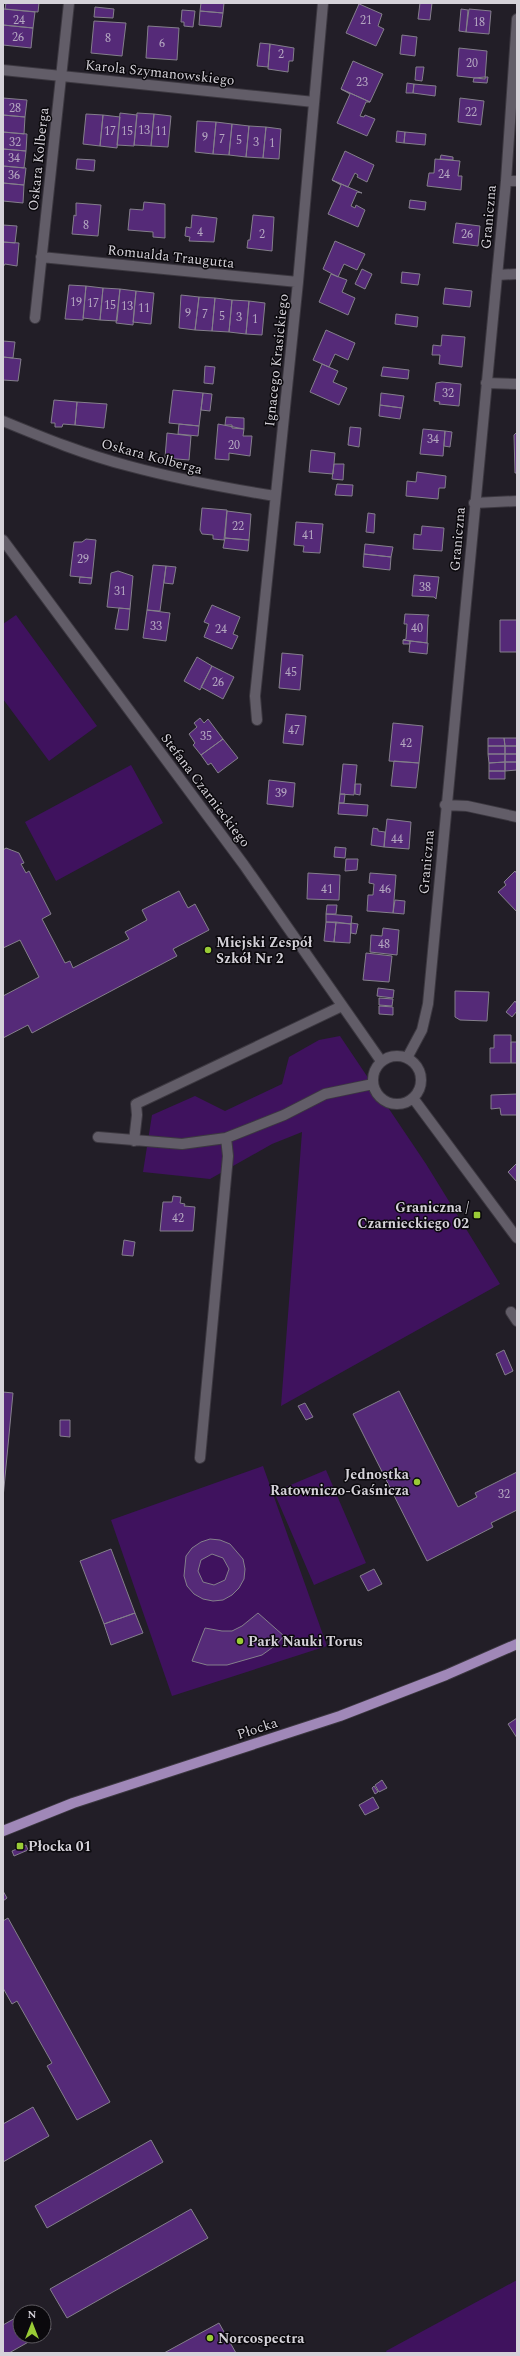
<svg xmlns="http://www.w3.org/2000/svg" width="520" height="2356" font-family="Spectral,serif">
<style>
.green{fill:#3f125e}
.building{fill:#552a78;stroke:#847f8b;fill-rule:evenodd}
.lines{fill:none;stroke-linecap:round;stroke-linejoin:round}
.minor-casing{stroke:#3c3840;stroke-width:12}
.major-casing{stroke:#3c3840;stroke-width:12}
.minor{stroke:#625d68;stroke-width:10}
.major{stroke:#a088b8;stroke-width:10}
.poi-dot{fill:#99cb36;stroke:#0b090d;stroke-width:1.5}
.labels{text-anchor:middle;stroke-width:3;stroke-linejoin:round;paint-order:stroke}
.number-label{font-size:12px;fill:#b5a8c1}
.street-label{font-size:14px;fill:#d5d2d9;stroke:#0b090d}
.poi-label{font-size:14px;font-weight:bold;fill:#d5d2d9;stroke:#0b090d;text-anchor:start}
</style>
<rect width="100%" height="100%" fill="#221e27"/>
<!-- green -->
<path class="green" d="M16,615l81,111 -48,35 -46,-62v-75z
M131,765l32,58 -107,58 -31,-59z
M340,1036l86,128 74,120 -219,122 21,-274 -30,12 -62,35 -67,-7 9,-57 43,-19 30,15 57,-27 7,-27 30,-17z
M263,1466l64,180 -155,50 -61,-176z
M326,1470l40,93 -52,22 -40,-93z
M517,2280v73h-130l-1,-2z"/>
<!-- building -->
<path class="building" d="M6,3h33l-1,9 -33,-3z
M201,3h23l-1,10 -23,-2z
M357,3l25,11 -4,12 6,3 -8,17 -30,-13 13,-29z
M420,3h12l-2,17 -12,-1z
M95,7l19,2 -1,9 -19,-1z
M3,9l32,3 -2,16 -30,-3z
M461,9l7,1 -2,22 -7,-1z
M469,9l22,2 -2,23 -23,-2z
M182,10l13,1 -2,16 -9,-1v-4h-3z
M200,11l23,2 -2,14 -22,-2z
M94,21l32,2 -4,33 -31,-3z
M3,25l30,3 -2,20 -28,-3z
M148,26l31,2 -2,32 -31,-2z
M402,35l15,2 -2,19 -15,-2z
M260,43l10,1 -2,23 -11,-1z
M270,44l24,4 -1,13h-4l-1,11 -20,-3z
M459,48l28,3 -2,28 -28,-3z
M353,61l30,13 -13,28 -29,-13z
M416,67h8l-2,14 -7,-1z
M485,77h3l-1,6 -14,-1 1,-4z
M407,83l7,1 -1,9h-7z
M414,84l22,2 -1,10 -22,-3z
M341,89l29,13h-4l-6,14 4,1 1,-2 10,4 -8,17 -30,-13 13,-29z
M3,98l24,2 -2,17 -22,-2z
M460,98l24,3 -3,24 -23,-3z
M120,113l17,2 -3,31 -17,-1z
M137,113l17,1 -3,32 -17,-1z
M86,114l17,1 -3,31 -17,-2z
M154,114l17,2 -3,31 -17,-1z
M3,115l22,2 -1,17 -21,-2z
M103,115l17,2 -3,31 -17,-2z
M197,121l19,1 -3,32 -18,-2z
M216,122l16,2 -3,31 -16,-1z
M232,124l17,2 -3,31 -17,-2z
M249,126l17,1 -3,31 -17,-1z
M266,127l15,2 -2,30 -16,-1z
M397,131l8,1 -1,11 -8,-1z
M3,132l24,2 -1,17 -23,-2z
M405,132l21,2 -1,11 -21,-2z
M3,149l23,2 -2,17 -21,-2z
M345,151l29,14 -7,17 -10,-5 1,-2 -3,-2 -7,14 -16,-7z
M441,155l12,2v3l-13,-1z
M77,159l18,1 -1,11 -18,-2z
M435,159l25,2 -2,15h4l-1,14 -34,-4 2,-13h5z
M3,166l23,2 -2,17 -21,-2z
M332,180l30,13 -5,-1 -6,14 4,2 1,-3 9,5 -7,17 -30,-13 13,-29z
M3,183l21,2 -1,18 -20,-2z
M410,200l16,2 -1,8 -16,-2z
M144,202l21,2v34l-12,-1v-5l-25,-2 2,-21 13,1z
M76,203l25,2 -3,31 -26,-2 2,-19 2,1z
M192,215l25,3 -3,24 -25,-1 1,-4 -5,-1 1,-9 5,1z
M253,215l21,2 -2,34 -25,-3 1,-8h2z
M456,223l24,3 -2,20 -25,-3z
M3,225l14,1 -2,17 -12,-1z
M335,241l30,13 -8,16 -13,-6 -6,13 -15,-8z
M3,242l16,1 -2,23 -12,-2 -2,3z
M362,269l10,5 -7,15 -10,-5z
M402,272l18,2 -2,11 -17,-2z
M331,274l16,6 -5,12 13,6 -7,17 -29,-13z
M69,285l17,1 -3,34 -18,-1z
M86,286l17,2 -3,32 -17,-2z
M103,288l17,1 -3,32 -17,-1z
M445,288l27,3 -2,16 -27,-3z
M120,289l16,2 -3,34 -17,-2z
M136,291l18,2 -3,31 -18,-2z
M181,295l18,2 -4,33 -16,-2z
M199,297l16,1 -3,33 -17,-1z
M215,298l17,2 -3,32 -17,-1z
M232,300l17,1 -3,33 -17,-2z
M249,301l16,2 -3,32 -16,-1z
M396,314l22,3 -1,10 -22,-3z
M326,330l29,13 -7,17 -13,-6 -6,13 -16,-7z
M442,335l23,2 -3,30 -23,-3 1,-9h-8l1,-10 8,1z
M3,341l12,1 -2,16 -10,-1z
M3,357l18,2 -3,22 -15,-1z
M322,364l16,7 -5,11 14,6 -8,17 -29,-13z
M205,366l10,1 -2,17 -9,-1z
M383,367l26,3 -1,9 -27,-3z
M442,382l19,2 -2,22 -20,-2 1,-2 -6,-1 2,-18z
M173,390l30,3 -4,33 -30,-3z
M203,393l9,1 -2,17 -9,-1z
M381,393l23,3 -2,12 -22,-3z
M54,400l23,2 -2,23 -12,-1 -1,3h-7v-4h-4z
M77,402l30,2 -3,24 -29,-3z
M380,405l22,3 -2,11 -21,-3z
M226,417l18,1v11l-12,-1v-3h-7z
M179,424l20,2 -1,10 -20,-2z
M218,424l26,5 -1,7h9l-2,20 -21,-3v7l-14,-1z
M350,427l11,1 -2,19 -11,-2z
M423,429l22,2 -2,25 -23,-2z
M445,431l7,1 -2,15 -6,-1z
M517,432v41h-2l-1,-38z
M167,433l24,3 -2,24 -24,-2z
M311,450l24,3 -2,21 -24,-2z
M334,464h10l-1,16 -11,-1z
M417,472l29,4 -1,12h-6l-1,11 -32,-3 1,-15 9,1z
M337,484l16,1 -1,11 -17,-1z
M202,508l25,2 -3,30 -11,-1v-4l-11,-1 -2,-4z
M227,511l24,3 -2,26 -24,-2z
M368,513l7,1 -1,19 -8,-1z
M296,522l27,2 -3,29 -17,-1 1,-6 -10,-1z
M422,526l22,2 -2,23 -29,-2 1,-15 7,1z
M225,538l24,2 -1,11 -25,-3z
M86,539l10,1 -4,38 -22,-2 4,-34h8z
M365,544l28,3 -2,10 -27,-3z
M364,554l27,3 -1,13 -27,-3z
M153,565l13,1 -6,45 -13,-1z
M166,566l10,1 -3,17 -9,-1z
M118,571l15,5 -3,33 -23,-2 4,-34z
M414,575l25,2 -3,22 -2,-2 -22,-1z
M80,577l12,1 -1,6 -12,-1z
M212,605l28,12 -7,17 5,2 -6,13 -28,-12 5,-13 -5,-2z
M119,608l11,1 -2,21 -13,-1z
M147,610l23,3 -4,28 -23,-3z
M405,614l24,1 -1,2 -1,26 -24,-3 3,-1 1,-15h-3z
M500,620h17v32h-17z
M403,640l7,1v3h-7z
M410,641l18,2 -1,11 -18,-2z
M282,653l21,2 -3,35 -21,-2z
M197,657l15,9 -12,24 -16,-9z
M212,666l22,11 -11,22 -22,-12z
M286,714l20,2 -3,29 -20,-2z
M200,718l4,5 4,-4 15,20 -22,16 -8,-10 2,-2 -6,-9 8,-7 -3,-4z
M393,723l30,3 -4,37 -30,-2z
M488,738h16l1,8h-17z
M504,738h13v8h-12z
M223,739l15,19 -20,15 -7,-10 -3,2 -7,-10z
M488,746h17v8h-17z
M505,746h12v8h-12z
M488,754h17v8l-16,1z
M505,754h12v8h-12z
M394,761l25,2 -3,25 -25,-2z
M505,762v9h-16v-8z
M505,762h12v8l-12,1z
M343,764l14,1 -3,30 -14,-1z
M489,771h16v8h-16z
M269,780l26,3 -2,24 -26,-3z
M355,784h6l-1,11 -5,-1z
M340,794h5l-1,9h-5z
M339,803l29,2 -1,11 -29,-2z
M387,819l24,3 -2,27 -25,-2z
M373,828l5,1v2l7,1 -1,15 -13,-2z
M335,847l11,1 -1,10 -11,-1z
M6,848l13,5 5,10 -3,1 5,9 3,-2 22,43 -9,5 23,44 5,-2 3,7 56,-29 -4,-7 22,-12 -5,-10 37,-19 9,17 7,-4 14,26 -36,19 4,7 -145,77 -4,-8 -25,13v-42l36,-19 -19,-37 -17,8v-98z
M346,859h12l-1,11 -12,1z
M515,871l2,3v38l-19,-20 8,-7 -2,-3z
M308,873l32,2 -1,25 -32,-1z
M370,873l26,2 -3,38 -26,-2 1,-16h5l1,-11 -5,-1z
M395,900l10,1 -1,13 -11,-1z
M327,905h10l-1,9h-10z
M326,914l26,2 -1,8 -25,-2z
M326,922h10l-2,20 -10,-1z
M336,922l15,2 -1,19 -16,-1z
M351,923l7,1 -2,10 -5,-1z
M383,928l16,2 -2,25 -27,-3 1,-17 11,1z
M366,953l26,3 -3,26 -26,-2z
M378,988l16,2 -1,8 -16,-2z
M455,991l34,1 -2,29 -27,-1 -5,-3z
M379,998l14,1 -1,7 -13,-1z
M515,1001l2,3v7l-5,6 -6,-5z
M379,1006l14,1v8l-14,-1z
M494,1035h17v28h-21v-15h4z
M511,1042h6v21h-6z
M517,1094v21h-16l-1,-7 -9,1v-14z
M517,1163v19l-9,-10z
M173,1196l8,1 -1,6 5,1 -1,2 11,1 -2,24h-33l3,-29h9z
M124,1240l11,2 -2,14 -11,-1z
M504,1350l9,21 -8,4 -9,-21z
M399,1391l59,116 19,-10 -2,-4 42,-21v38l-26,13 2,4 -66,34 -74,-147z
M3,1392l10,1 -10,105z
M305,1403l8,14 -7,3 -8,-14z
M60,1420h10v17l-10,-1z
M210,1539l10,1 10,4 13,15 2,10 -1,10 -5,9 -7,7 -9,5 -10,1 -10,-2 -9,-5 -7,-8 -3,-10 2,-20 6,-8 9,-6zM212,1554l11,4 6,11 -4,11 -11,5 -11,-3 -5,-11 3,-11z
M111,1549l24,64 -31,11 -24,-63z
M374,1569l8,15 -14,7 -8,-15z
M135,1613l8,20 -32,12 -7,-21z
M258,1613l26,23 -8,9 -14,10 -35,10h-20l-15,-4 13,-33 17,3h10l10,-5z
M517,1718v20l-9,-14z
M382,1780l5,8 -8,4 -4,-7z
M374,1786l4,6 -3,2 -3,-6z
M373,1797l6,11 -14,7 -6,-10z
M26,1845l2,5 -14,6 -2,-5z
M3,1891l4,7 -4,3z
M8,1918l102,184 -33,18 -30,-54 5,-3 -35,-62 -5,3 -9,-16v-67z
M33,2107l16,29 -46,26v-38z
M151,2140l12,22 -116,66 -12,-22z
M191,2209l17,29 -141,80 -17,-29z
M17,2317l3,4v15h19l-30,17h-6v-28z
M44,2317l7,12 -7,4z
M219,2323l17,30h-72z"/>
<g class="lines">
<defs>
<path id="minor" d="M3,70l311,32
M506,181h11
M41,257l257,25
M497,275l20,-1
M35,318l34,-315
M486,383l31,1
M3,421c41,17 83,34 126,45 48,13 97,22 146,30
M474,503l43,-2
M3,540l241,325 137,196
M257,720l-2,-24 43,-414 25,-279
M445,805l22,1 50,11
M373 1080a24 24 0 1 1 48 0a24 24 0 1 1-48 0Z
M407,1058l15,-28 6,-26 78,-823 11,-162
M413,1098l104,140
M98,1137l84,7 44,-6 58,-23 41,-21 48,-10
M134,1141l3,-26 -1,-11 206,-98
M511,1312l6,9
M200,1458l28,-302 -2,-18"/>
<path id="major" d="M3,1831l70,-28 267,-87 106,-41 71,-31"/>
</defs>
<!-- minor casing -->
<use href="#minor" class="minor-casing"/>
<!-- major casing -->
<use href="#major" class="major-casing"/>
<!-- minor -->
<use href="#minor" class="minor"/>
<!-- major -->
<use href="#major" class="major"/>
</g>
<!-- markers -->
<g class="poi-dot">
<circle cx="208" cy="950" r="4"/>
<rect x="473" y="1211" width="8" height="8" rx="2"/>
<circle cx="417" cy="1482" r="4"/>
<circle cx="240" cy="1641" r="4"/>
<rect x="16" y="1842" width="8" height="8" rx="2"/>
<circle cx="210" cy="2338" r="4"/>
</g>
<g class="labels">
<!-- number labels -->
<g class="number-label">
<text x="19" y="24">24</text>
<text x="366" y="24">21</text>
<text x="479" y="26">18</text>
<text x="18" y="41">26</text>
<text x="108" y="42">8</text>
<text x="162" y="47">6</text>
<text x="281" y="58">2</text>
<text x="472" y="67">20</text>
<text x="362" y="86">23</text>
<text x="15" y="112">28</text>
<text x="471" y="116">22</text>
<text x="144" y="134">13</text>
<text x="110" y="135">17</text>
<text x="127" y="135">15</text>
<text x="161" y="135">11</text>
<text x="205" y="141">9</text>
<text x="222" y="143">7</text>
<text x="239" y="144">5</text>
<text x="15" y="146">32</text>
<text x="256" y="146">3</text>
<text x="272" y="147">1</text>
<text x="14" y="162">34</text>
<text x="444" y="178">24</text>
<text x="14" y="179">36</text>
<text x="86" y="229">8</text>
<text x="200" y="236">4</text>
<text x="262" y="238">2</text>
<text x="467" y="238">26</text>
<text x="76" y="306">19</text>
<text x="93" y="307">17</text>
<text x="110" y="309">15</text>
<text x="127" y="310">13</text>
<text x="144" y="312">11</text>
<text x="188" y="317">9</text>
<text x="205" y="318">7</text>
<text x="222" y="320">5</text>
<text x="239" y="321">3</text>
<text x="255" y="323">1</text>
<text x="448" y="397">32</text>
<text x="433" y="443">34</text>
<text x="234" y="449">20</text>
<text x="238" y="530">22</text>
<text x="308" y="539">41</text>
<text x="83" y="563">29</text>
<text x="425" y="591">38</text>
<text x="120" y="595">31</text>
<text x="156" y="630">33</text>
<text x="417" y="632">40</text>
<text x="221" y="633">24</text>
<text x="291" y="676">45</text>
<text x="218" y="686">26</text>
<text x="294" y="734">47</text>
<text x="206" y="740">35</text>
<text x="406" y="747">42</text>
<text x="281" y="797">39</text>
<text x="397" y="843">44</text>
<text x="327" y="893">41</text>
<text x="385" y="893">46</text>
<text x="384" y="948">48</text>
<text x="178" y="1222">42</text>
<text x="504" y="1498">32</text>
</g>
<!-- street labels -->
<g class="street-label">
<text transform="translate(160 72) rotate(6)" y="5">Karola Szymanowskiego</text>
<text transform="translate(38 159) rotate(-84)" y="5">Oskara Kolberga</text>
<text transform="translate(488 217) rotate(-85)" y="5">Graniczna</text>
<text transform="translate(171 256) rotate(6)" y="5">Romualda Traugutta</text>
<text transform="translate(276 360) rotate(-84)" y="5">Ignacego Krasickiego</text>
<text transform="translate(152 456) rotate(15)" y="5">Oskara Kolberga</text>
<text transform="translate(457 539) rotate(-85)" y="5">Graniczna</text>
<text transform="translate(206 790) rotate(53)" y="5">Stefana Czarnieckiego</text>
<text transform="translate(426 862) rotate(-85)" y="5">Graniczna</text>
<text transform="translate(257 1728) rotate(-18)" y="5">Płocka</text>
</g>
<!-- poi labels -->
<g class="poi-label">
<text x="216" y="947">Miejski Zespół<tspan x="216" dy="16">Szkół Nr 2</tspan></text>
<text x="469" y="1212" text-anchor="end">Graniczna /<tspan x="469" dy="16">Czarnieckiego 02</tspan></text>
<text x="409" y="1479" text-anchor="end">Jednostka<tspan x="409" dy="16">Ratowniczo-Gaśnicza</tspan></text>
<text x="248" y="1646">Park Nauki Torus</text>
<text x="28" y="1851">Płocka 01</text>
<text x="218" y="2343">Norcospectra</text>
</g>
</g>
<!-- border -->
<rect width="520" height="2356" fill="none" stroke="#d5d2d9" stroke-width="8"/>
<!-- north arrow -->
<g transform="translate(32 2324)"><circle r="19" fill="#0b090d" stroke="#5c595f"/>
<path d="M0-3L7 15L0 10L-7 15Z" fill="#99cb36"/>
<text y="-6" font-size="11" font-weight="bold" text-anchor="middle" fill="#d5d2d9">N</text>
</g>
</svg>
